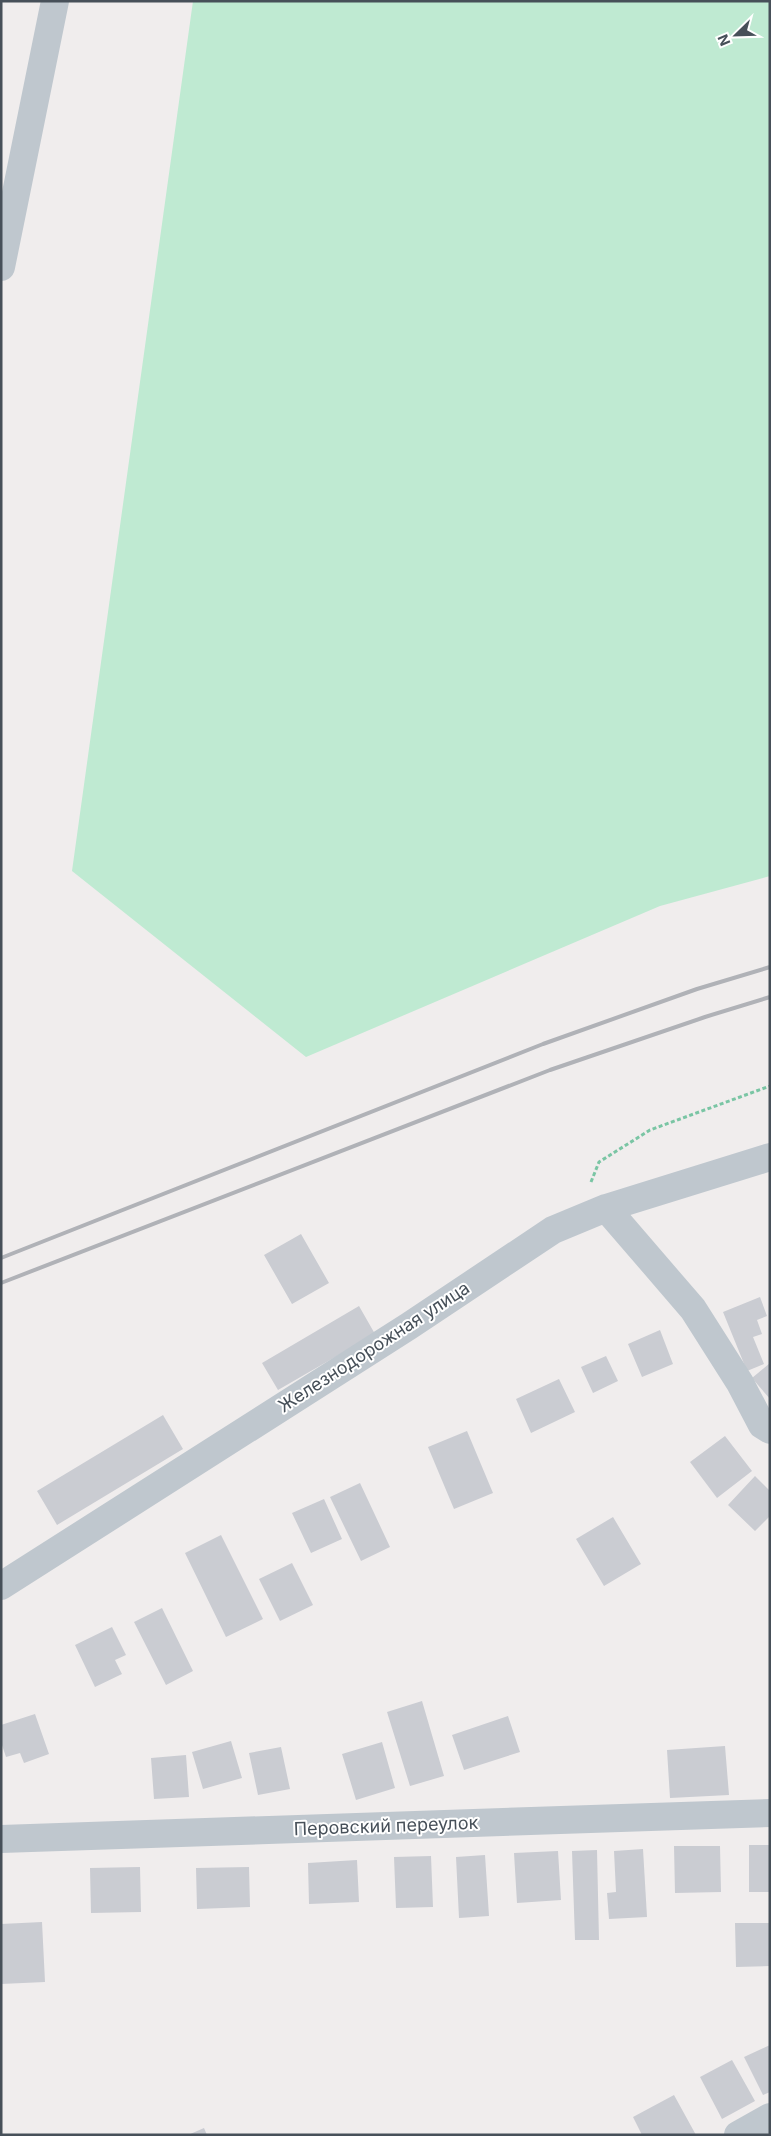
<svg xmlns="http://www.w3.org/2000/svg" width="771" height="2136" font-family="Inter,sans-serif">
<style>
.green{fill:#bfead2}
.building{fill:#caccd2}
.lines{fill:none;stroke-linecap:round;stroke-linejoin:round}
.path{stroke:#7ac5a4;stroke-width:3;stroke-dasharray:4 2.5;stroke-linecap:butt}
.minor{stroke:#bfc7ce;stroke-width:28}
.tertiary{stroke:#bfc7ce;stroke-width:28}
.rail{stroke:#b0b2b7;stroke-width:4}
.labels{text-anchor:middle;stroke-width:4;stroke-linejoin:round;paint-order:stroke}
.street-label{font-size:18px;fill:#475059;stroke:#fff}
</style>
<rect width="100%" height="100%" fill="#f0eded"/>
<!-- green -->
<path class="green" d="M193,1h577v875l-110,30 -354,151 -234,-186z"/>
<!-- building -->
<path class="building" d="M301,1234l28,49 -37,21 -28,-49z
M760,1297l7,19 -10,4 5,14 -9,3 11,27 -17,7 -24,-59z
M359,1306l16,28 -97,56 -16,-27z
M660,1330l13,34 -31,13 -14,-33z
M606,1356l12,25 -25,12 -12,-26z
M770,1363v36l-18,-21z
M559,1379l16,33 -44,21 -15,-34z
M163,1415l20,34 -126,76 -20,-34z
M467,1431l26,62 -39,16 -26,-62z
M725,1436l27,35 -35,27 -27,-36z
M755,1476l15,15v25l-15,15 -27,-26z
M360,1483l30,64 -29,14 -31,-64z
M324,1499l18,40 -31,14 -19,-40z
M613,1517l28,47 -37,22 -28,-47z
M221,1535l42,84 -37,18 -41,-84z
M292,1563l21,42 -33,16 -21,-42z
M162,1608l31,63 -27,14 -32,-63z
M112,1627l14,28 -11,5 7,14 -27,13 -20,-42z
M422,1701l22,75 -34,10 -23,-74z
M35,1714l14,40 -25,9 -4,-10 -14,4 -5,-15v-17z
M508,1716l12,36 -56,18 -12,-35z
M231,1741l11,37 -39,11 -11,-37z
M382,1742l13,46 -39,12 -14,-46z
M725,1746l4,49 -59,3 -3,-48z
M281,1747l9,42 -32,6 -9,-42z
M186,1755l3,42 -35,2 -3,-41z
M749,1845h21v47h-21z
M674,1846h46l1,46 -46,1z
M643,1849l4,68 -38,2 -2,-26 9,-1 -2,-41z
M597,1850l2,90h-24l-3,-89z
M558,1851l3,49 -44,3 -3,-50z
M485,1855l4,61 -30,2 -3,-61z
M431,1856l2,51 -37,1 -2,-51z
M357,1860l2,42 -50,2 -1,-41z
M140,1867l1,45 -50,1 -1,-45z
M249,1867l1,40 -53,2 -1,-41z
M42,1922l3,60 -44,2v-60z
M735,1923h35v43l-34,1z
M770,2045v47l-7,3 -19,-38z
M732,2060l23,41 -33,18 -22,-42z
M674,2095l22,40h-54l-9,-18z
M204,2128l3,7h-19z"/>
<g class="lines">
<!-- path -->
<path class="path" d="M591,1182l8,-20 51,-32 120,-44"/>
<!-- minor -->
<path class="minor" d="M606,1208l87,101 47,74 22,42 8,5
M1,1586l408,-260 144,-96 53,-22 164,-51
M738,2135l32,-18"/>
<!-- tertiary -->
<path class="tertiary" d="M1,267l54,-266
M1,1839l769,-26"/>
<!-- rail -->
<path class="rail" d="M1,1258l542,-214 154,-55 73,-22
M1,1283l549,-213 155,-53 65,-20"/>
</g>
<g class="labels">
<!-- street labels -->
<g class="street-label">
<text transform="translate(374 1347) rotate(-33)" y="6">Железнодорожная улица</text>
<text transform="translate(386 1826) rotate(-2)" y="6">Перовский переулок</text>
</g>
</g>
<!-- border -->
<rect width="771" height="2136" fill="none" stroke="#475059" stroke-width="5"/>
<!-- north arrow -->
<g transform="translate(736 35) rotate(247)" stroke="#ffffff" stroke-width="4" paint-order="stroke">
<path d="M0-4L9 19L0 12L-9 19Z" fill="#475059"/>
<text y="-8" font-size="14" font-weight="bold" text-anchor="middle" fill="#475059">N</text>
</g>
</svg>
